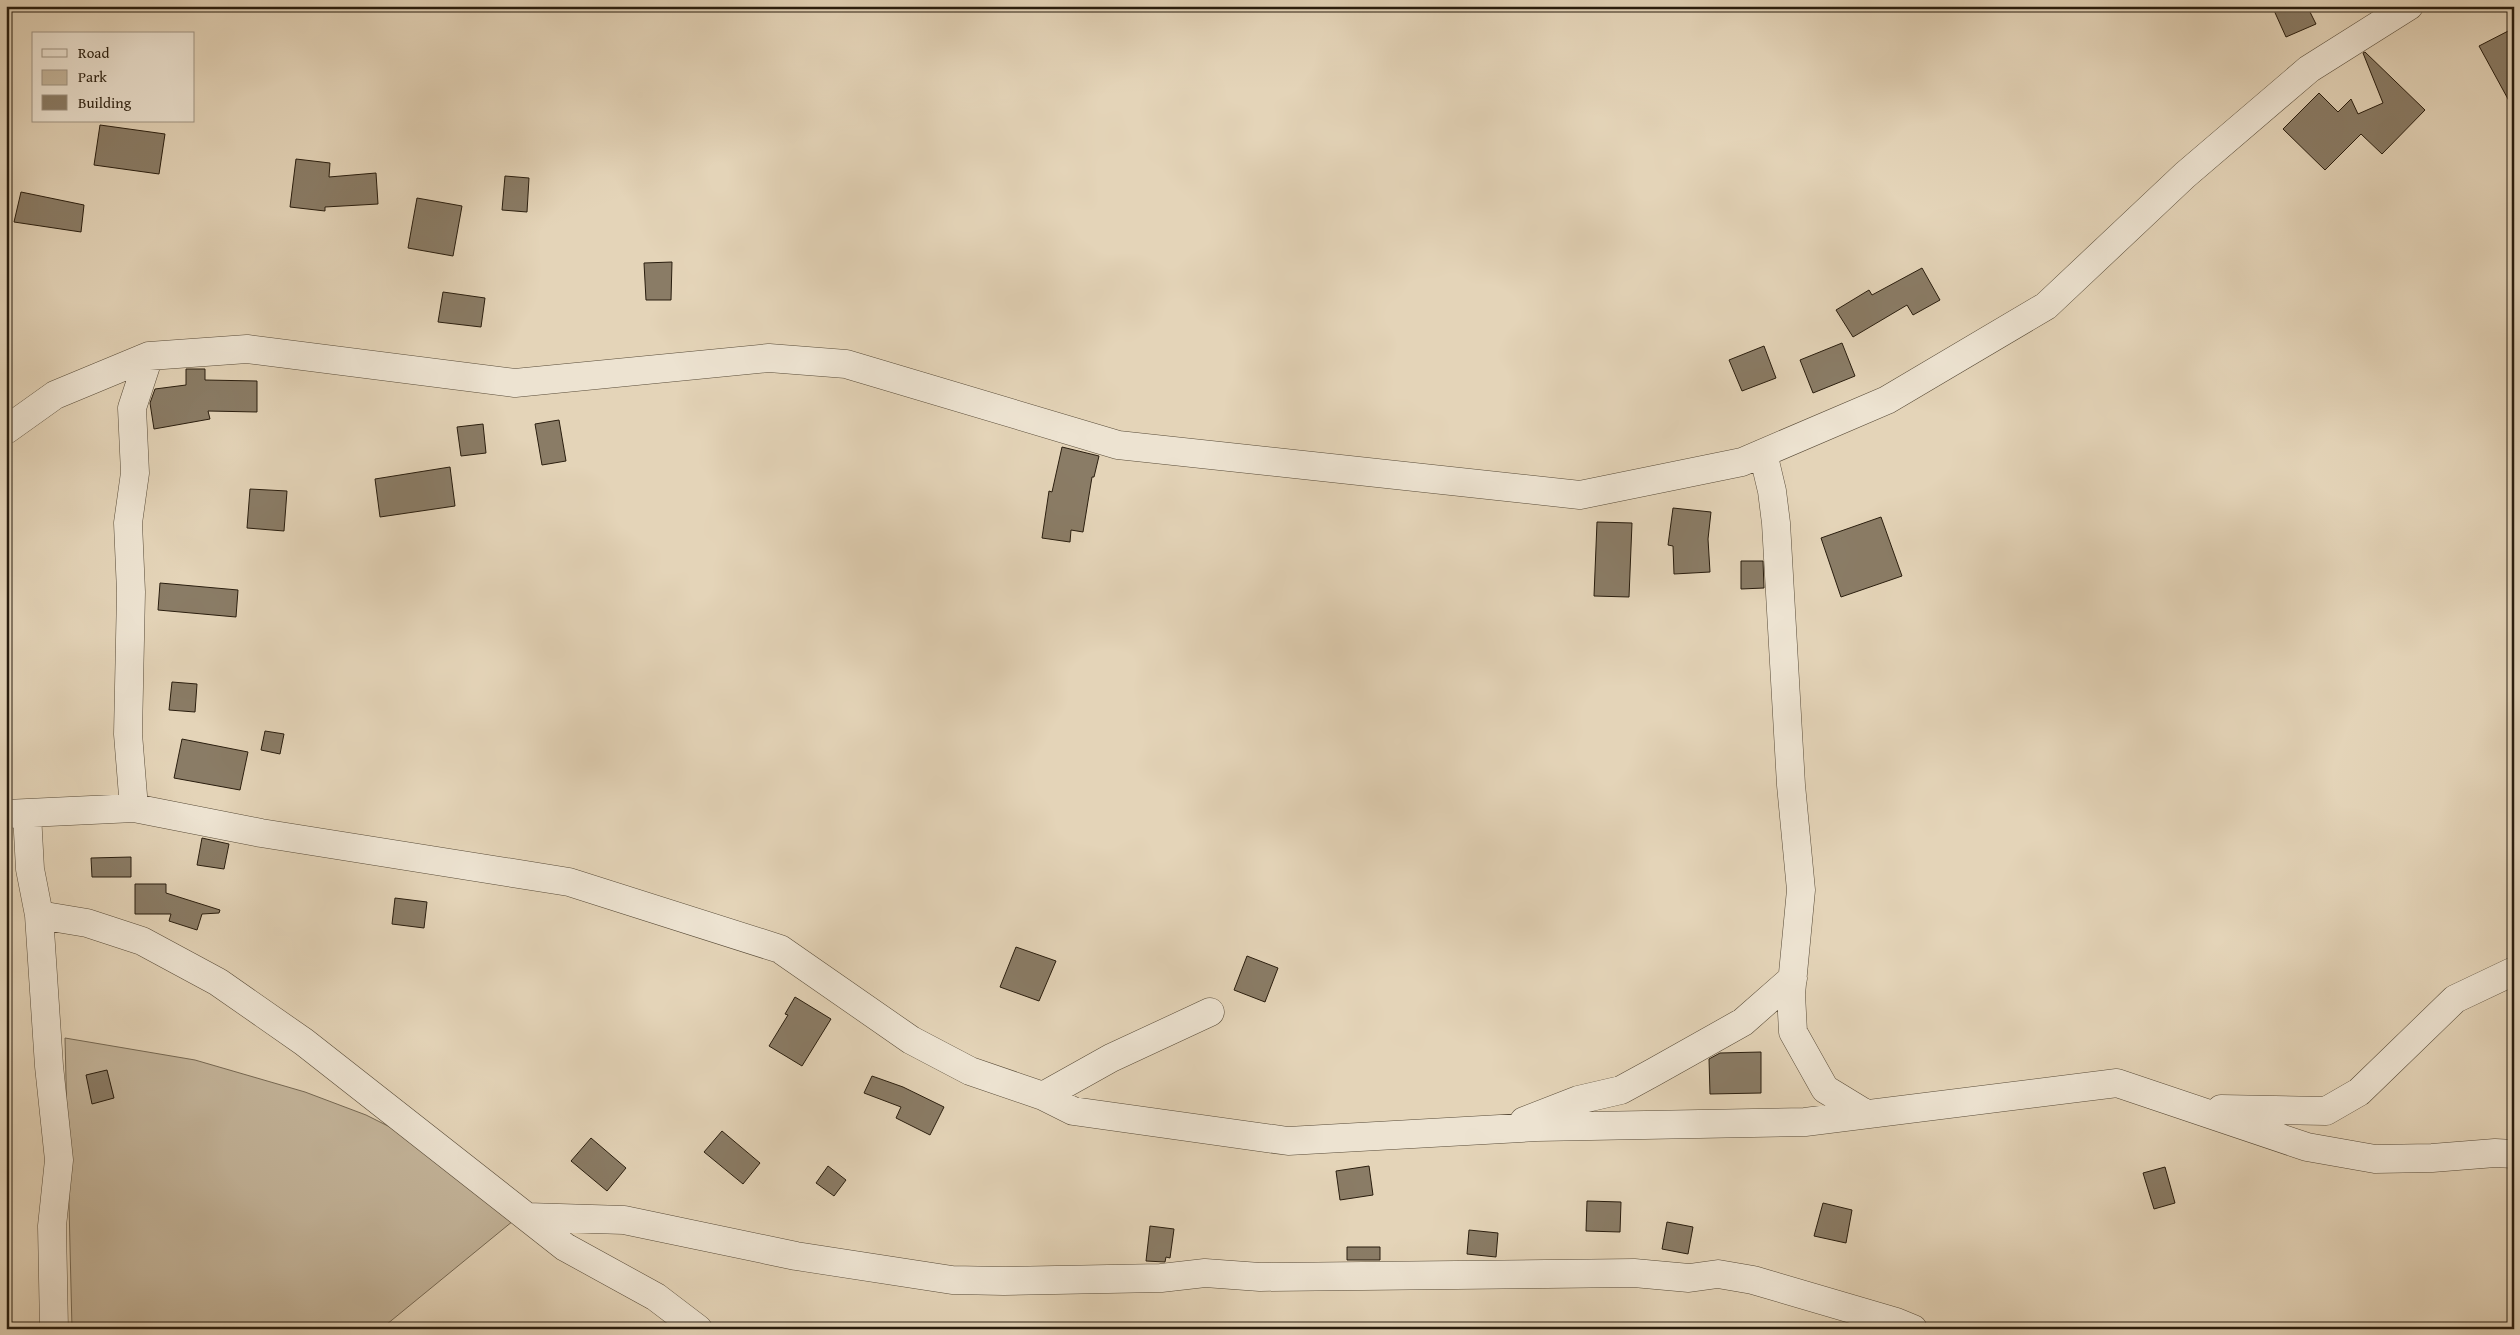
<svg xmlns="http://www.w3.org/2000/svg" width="2520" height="1335" font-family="'Gentium Book Plus',serif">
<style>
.green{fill:#c4b59b;stroke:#766954}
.building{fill:#8a7c66;stroke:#291d0e}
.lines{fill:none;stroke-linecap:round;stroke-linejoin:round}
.minor-casing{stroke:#584b38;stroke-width:29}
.minor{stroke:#ede3d1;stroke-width:28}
</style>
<rect width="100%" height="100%" fill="#e4d4b8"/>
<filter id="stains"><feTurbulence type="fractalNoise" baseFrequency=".004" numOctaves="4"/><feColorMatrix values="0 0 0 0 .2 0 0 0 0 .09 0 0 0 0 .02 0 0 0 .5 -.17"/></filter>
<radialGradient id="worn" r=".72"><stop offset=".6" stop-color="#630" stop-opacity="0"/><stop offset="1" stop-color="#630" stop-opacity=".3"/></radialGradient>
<!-- green -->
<path class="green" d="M65,1038l130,22 110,32 61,23 40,20 107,86 -132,108h-309z"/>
<!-- building -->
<path class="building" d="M2272,6h35l9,18 -30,13z
M2514,28v82l-35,-64z
M2365,52l60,58 -43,44 -21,-20 -36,36 -42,-41 36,-36 19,19 13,-13 7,15 25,-11 -20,-50z
M100,125l65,9 -6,40 -65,-9z
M296,159l34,4 -1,14 47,-4 2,31 -53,3v4l-35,-4z
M505,176l24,2 -2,34 -25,-2z
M21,192l63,13 -3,27 -67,-10z
M417,198l45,8 -9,50 -45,-8z
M672,262l-1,38h-25l-2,-37z
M1922,268l18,32 -27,15 -6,-10 -54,32 -17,-27 33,-20 3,5z
M443,292l42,6 -4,29 -43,-5z
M1842,343l13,33 -42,17 -13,-33z
M1764,346l12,32 -34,13 -13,-31z
M186,369h19v11l52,1v31l-49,-1 2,8 -56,10 -4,-26 5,-14 31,-4z
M559,420l7,41 -24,4 -7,-41z
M483,424l3,29 -25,3 -4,-29z
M1062,447l37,9 -5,21h-2l-9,55 -12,-2 -1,12 -28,-4 7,-47 3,1z
M450,467l5,39 -75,11 -5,-38z
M250,489l37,2 -3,40 -37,-3z
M1673,508l38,4 -3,27 2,33 -36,2 -1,-28 -5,-1z
M1881,517l21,59 -61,21 -20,-59z
M1597,522l35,1 -3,74 -35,-1z
M1741,561h22l1,27 -23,1z
M160,583l78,7 -2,27 -78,-7z
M172,682l25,2 -2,28 -26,-2z
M265,731l19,3 -4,20 -19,-4z
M182,739l66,13 -8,38 -66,-12z
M202,838l27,6 -5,25 -27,-4z
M131,857v20h-39l-1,-19z
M135,884h31v9l54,17 -1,3 -17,1 -5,16 -28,-9 2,-7h-36z
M395,898l32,4 -3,26 -32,-4z
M1016,947l40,14 -17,40 -39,-14z
M1247,956l31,12 -13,34 -31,-12z
M795,997l36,22 -29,47 -33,-20 19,-31 -3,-1z
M1761,1052v41l-51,1 -1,-35 11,-6z
M107,1070l7,28 -22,6 -6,-29z
M872,1076l31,11 41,20 -14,28 -34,-17 5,-11 -37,-14z
M722,1131l38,32 -17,21 -39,-32z
M591,1138l35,30 -19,23 -36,-30z
M828,1166l18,14 -12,16 -18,-13z
M1369,1166l4,29 -33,5 -4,-29z
M2165,1167l10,36 -21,6 -11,-36z
M1587,1201l34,1 -1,30 -34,-1z
M1823,1203l29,7 -6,33 -32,-7z
M1667,1222l26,5 -5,27 -26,-5z
M1150,1226l24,3 -4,29 -4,-1 -1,5 -19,-1z
M1469,1230l29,3 -2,24 -29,-3z
M1347,1247h33v13h-33z"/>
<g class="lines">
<defs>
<path id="minor" d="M6,430l49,-35 94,-39 98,-7 268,34 254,-25 77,6 272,81 462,50 162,-33 145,-62 159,-94 139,-131 124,-106 100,-63
M1763,453l9,38 4,32 15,262 10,105 -10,104 2,38 32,57 41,25
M134,808l-6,-74 3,-142 -3,-69 7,-50 -3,-65 17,-52
M6,814l128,-6 127,25 308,49 211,67 131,91 59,31 73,25 30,15 215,30 249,-14 268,-5 312,-39 190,64 68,12 57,-1 63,-5 19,1
M27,814l3,55 9,46 48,8 55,18 76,41 86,60 261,205 91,50 42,32
M39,915l10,151 10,94 -7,66 2,103
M1043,1096l68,-38 99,-46
M2221,1109l105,2 33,-19 96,-93 59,-28
M1524,1121l54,-21 43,-10 33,-18 89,-50 50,-44
M527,1217l97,3 172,36 156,24 52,1 157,-3 44,-5 55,4 374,-4 55,5 29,-4 35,6 143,42 17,7"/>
</defs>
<!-- minor casing -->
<use href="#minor" class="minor-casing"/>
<!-- minor -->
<use href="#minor" class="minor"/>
</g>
<!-- margin -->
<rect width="2520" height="1335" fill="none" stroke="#e4d4b8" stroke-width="25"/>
<rect x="8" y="8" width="2505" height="1320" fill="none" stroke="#291d0e" stroke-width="2.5"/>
<rect x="12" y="12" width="2495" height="1310" fill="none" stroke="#291d0e"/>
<!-- legend -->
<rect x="32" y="32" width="162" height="90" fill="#ede3d1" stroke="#9f9483"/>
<rect x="42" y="49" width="25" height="8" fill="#ede3d1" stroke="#9f9483"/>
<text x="78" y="58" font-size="15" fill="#291d0e">Road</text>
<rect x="42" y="70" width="25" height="15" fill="#c4b59b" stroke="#9f9483"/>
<text x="78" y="82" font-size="15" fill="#291d0e">Park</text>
<rect x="42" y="95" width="25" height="15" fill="#8a7c66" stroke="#9f9483"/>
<text x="78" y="108" font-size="15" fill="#291d0e">Building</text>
<rect width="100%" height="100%" filter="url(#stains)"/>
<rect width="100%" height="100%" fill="url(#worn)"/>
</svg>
